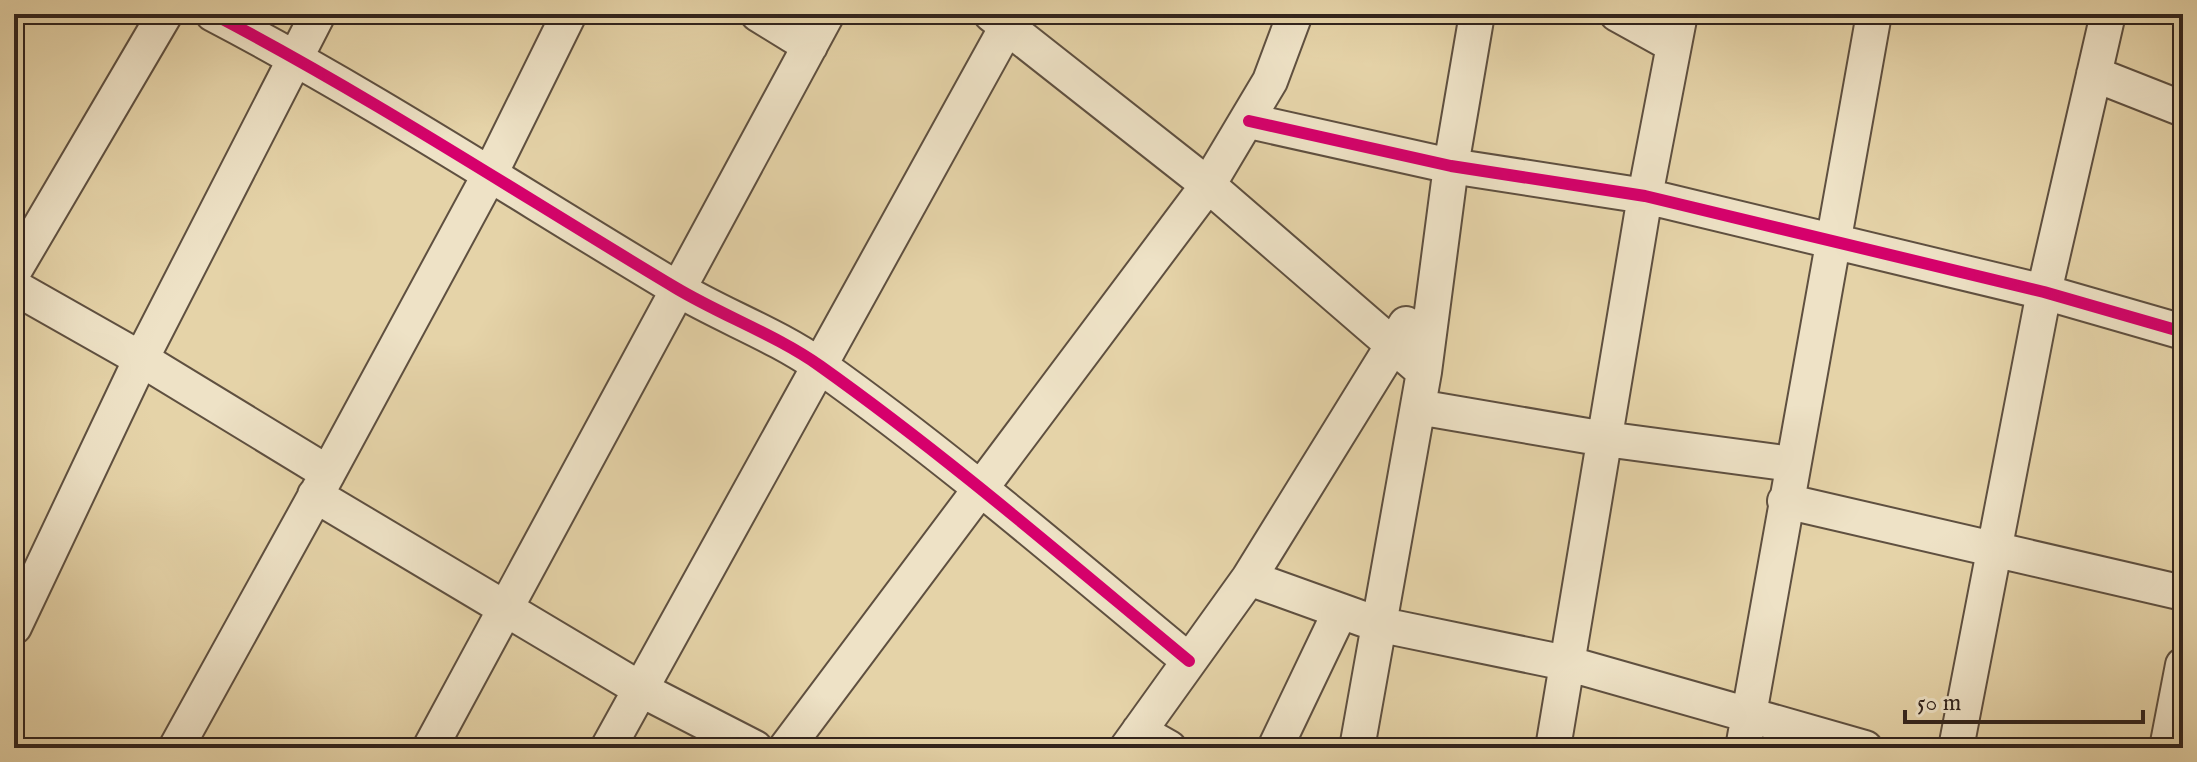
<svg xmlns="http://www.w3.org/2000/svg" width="2197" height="762" font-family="'IM FELL English',serif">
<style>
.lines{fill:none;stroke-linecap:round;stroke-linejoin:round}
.minor-casing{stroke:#5f5040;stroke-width:38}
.minor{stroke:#eee2c6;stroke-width:34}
.cycleway-casing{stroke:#eee2c6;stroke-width:17}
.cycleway{stroke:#d6006c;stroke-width:12}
</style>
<rect width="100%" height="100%" fill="#e5d3a8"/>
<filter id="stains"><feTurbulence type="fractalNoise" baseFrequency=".0025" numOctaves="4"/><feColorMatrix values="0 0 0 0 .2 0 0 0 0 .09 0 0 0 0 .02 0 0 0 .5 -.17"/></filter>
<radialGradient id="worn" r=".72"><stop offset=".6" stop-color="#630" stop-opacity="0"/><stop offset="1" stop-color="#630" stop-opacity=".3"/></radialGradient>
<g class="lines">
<defs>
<path id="minor" d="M213,14c159,83 309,182 463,274 47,28 100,47 144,78 128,91 248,195 369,295
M758,14l52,32
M991,14l217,171 216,187
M1617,14l56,31
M2094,74l89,35
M1249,121l202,45 194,30 399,96 139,40
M14,271l151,-257
M14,287l127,72 187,114 -152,275
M1418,407l187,32 187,25
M328,473l163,-301 78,-158
M315,495l327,195 113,58
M1785,501l398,92
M1249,578l128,46 189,39 299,85
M14,627l127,-268 177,-345
M1139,731l30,17
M430,748l397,-734
M608,748l406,-734
M786,748l422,-563 62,-104 25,-67
M1127,748l122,-170 157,-254
M1275,748l65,-136
M1357,748l67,-376 27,-206 26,-152
M1553,748l92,-552 35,-182
M1743,748l131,-734
M1956,748l88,-456 64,-278
M2167,748l16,-83"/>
</defs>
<!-- minor casing -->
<use href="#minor" class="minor-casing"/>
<!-- minor -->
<use href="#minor" class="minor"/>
<defs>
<path id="cycleway" d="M213,14c159,83 309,182 463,274 47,28 100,47 144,78 128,91 248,195 369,295
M1249,121l202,45 194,30 399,96 139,40"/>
</defs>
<!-- cycleway casing -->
<use href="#cycleway" class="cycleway-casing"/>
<!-- cycleway -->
<use href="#cycleway" class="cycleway"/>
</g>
<!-- margin -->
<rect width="2197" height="762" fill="none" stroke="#e5d3a8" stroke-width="48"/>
<rect x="16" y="16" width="2165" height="730" fill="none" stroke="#32241d" stroke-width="4"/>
<rect x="24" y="24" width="2149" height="714" fill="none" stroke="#32241d" stroke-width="2"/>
<!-- scale -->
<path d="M1905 710v12h238v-12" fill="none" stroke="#32241d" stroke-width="4"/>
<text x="1917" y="710" font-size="24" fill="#32241d" stroke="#eee2c6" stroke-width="6" paint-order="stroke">50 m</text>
<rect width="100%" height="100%" filter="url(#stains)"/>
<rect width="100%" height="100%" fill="url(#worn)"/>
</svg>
